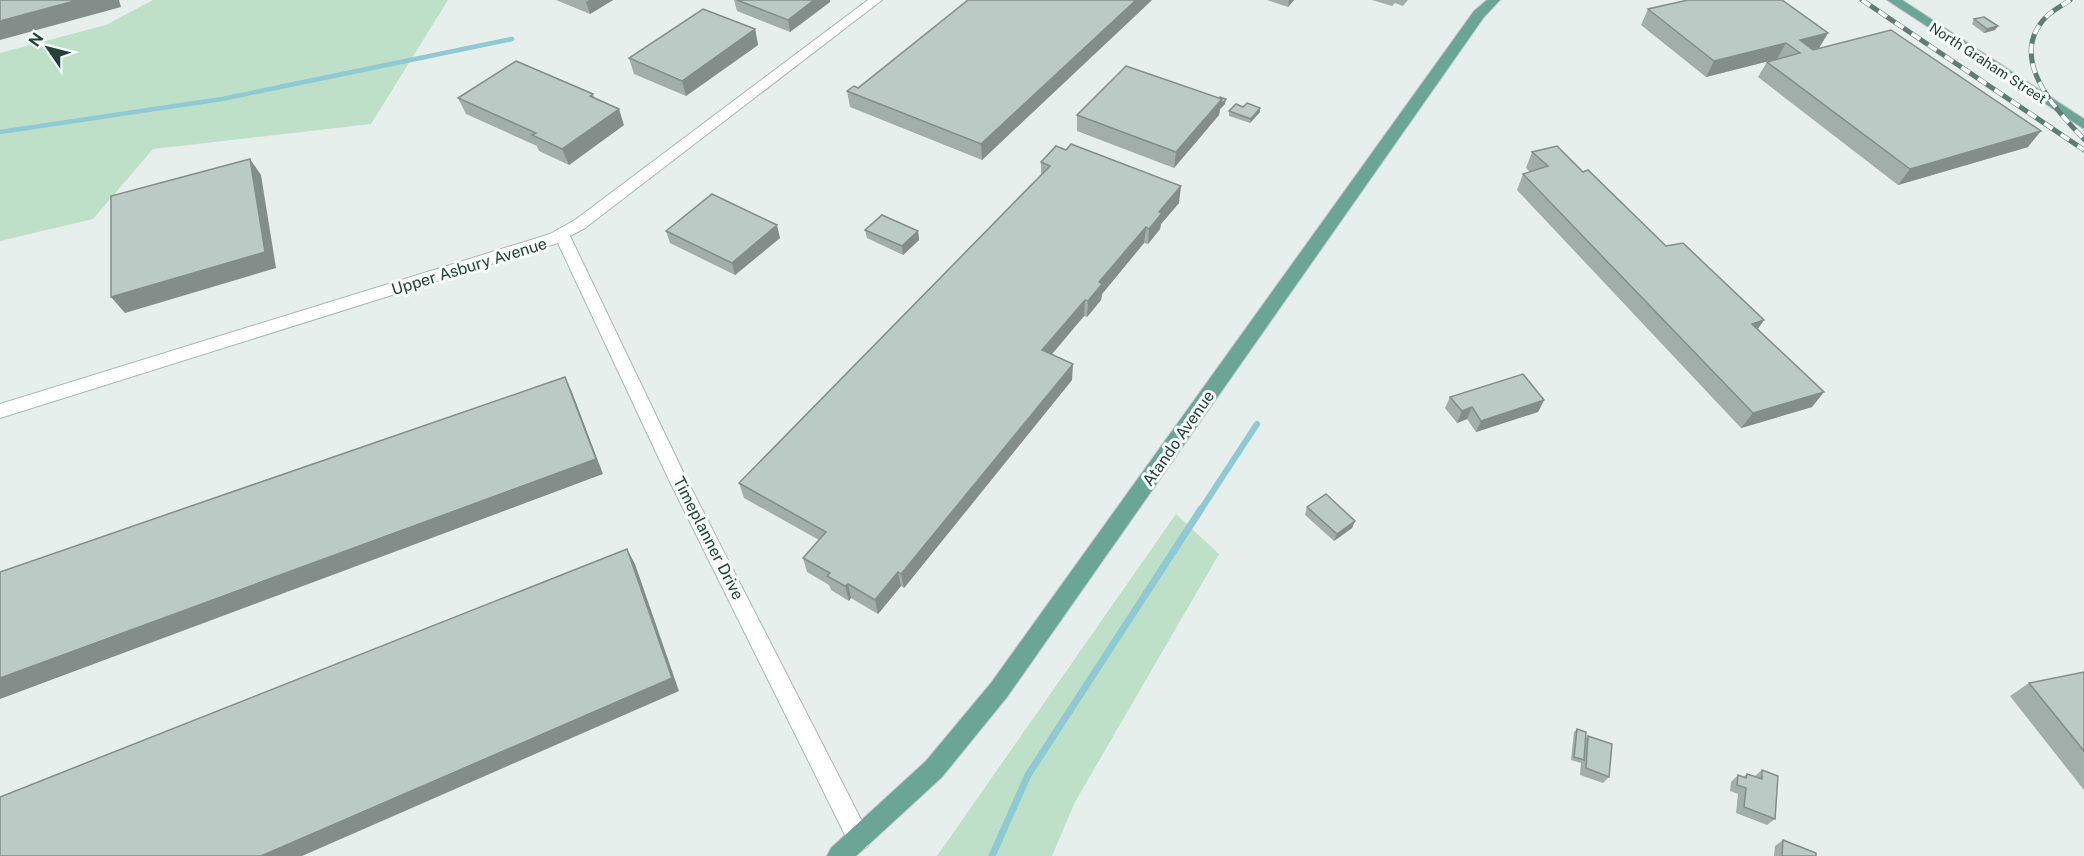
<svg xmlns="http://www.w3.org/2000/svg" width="2084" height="856" font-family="'Public Sans',sans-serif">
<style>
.green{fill:#bfe0c8}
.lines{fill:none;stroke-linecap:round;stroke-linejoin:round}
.stream-far2{stroke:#8ec9d4;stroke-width:4.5}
.stream-far1{stroke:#8ec9d4;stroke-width:6}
.stream{stroke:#8ec9d4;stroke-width:7}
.minor-casing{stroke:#a8b8b2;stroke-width:2}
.major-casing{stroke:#c2cac8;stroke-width:2}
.minor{fill:#fff;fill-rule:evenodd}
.major{fill:#6aa596;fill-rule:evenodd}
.rail-casing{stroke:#5f7d75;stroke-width:5}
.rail{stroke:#f7fbf9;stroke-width:4;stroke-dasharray:10;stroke-linecap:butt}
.wall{fill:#a1aea9}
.shaded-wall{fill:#838d89}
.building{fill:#bbcac4;stroke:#838d89;stroke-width:1.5}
.labels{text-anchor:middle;stroke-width:6;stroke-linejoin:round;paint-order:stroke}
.far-street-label{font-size:14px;fill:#24423a;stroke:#f7fbf9}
.street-label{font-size:16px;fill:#24423a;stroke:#f7fbf9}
</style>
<rect width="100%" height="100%" fill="#e6efeb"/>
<g class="green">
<path d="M153 0H448L371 124 153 149 93 219 0 241V53L106 25Z"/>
<path d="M1176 514 1219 554 1075 802 1052 856H937Z"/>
</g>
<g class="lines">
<path class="stream-far2" d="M0 132 222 99 512 39"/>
<path class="stream-far1" d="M1200 511 1257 424"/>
<path class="stream" d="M992 856 1028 775 1201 509"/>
<g class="minor-casing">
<path id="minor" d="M868 0H882L585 228 570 236 687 480 867 831 871 839 867 847 859 851 851 847 669 480 558 243 0 418V404L550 234 575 220Z"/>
</g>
<g class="major-casing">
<g id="major">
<path d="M1487 0H1500L1484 17 1007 697 942 777 856 856H827L831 848 926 761 991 683 1474 11Z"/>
<path d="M1887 0H1902L2084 119V129Z"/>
</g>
</g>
<use href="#minor" class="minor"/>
<use href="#major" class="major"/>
<g class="rail-casing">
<g id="rail">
<path d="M1862 0 2084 150"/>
<path d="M2070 0C2063 5 2053 10 2047 16 2006 57 2054 108 2084 139"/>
</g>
</g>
<use href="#rail" class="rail"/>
</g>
<g class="wall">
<path d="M556 0H613L590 14Z"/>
<path d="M734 0H830V2L790 32 737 11Z"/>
<path d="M1152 0 982 160 850 107 847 91Z"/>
<path d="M1267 0H1294L1288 7Z"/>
<path d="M1372 0H1408L1403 6 1395 3 1392 6Z"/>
<path d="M1648 9 1828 33 1819 48 2028 147 1898 185 1758 77 1767 62 1777 59 1706 77 1641 25Z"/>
<path d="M1974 19 1998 26 1995 30 1984 33 1972 24Z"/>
<path d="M755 29 758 45 686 96 634 74 629 58Z"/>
<path d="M593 94 595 99 624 125 569 165 539 151 537 146 466 114 458 98Z"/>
<path d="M1225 104 1220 109 1219 115 1174 168 1077 131V115Z"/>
<path d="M1229 111 1260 112 1250 123 1229 116Z"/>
<path d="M1532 152 1583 172 1666 246 1764 320 1758 329 1812 407 1741 428 1517 190 1523 174 1530 172 1526 168Z"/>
<path d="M1041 162 1179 203 1161 224 1160 229 1148 244 1144 243 1102 294 1101 300 1087 317 1084 316 1051 355 1072 380 904 588 901 586 878 614 851 598 849 601 831 590 829 585 807 572 803 558 819 540 744 498 739 483 1041 176Z"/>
<path d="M865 230 918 231 919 240 903 255 867 238Z"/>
<path d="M666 231 780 238 735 275 670 243Z"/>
<path d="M1450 397 1544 400 1538 412 1476 432 1467 419 1457 423 1445 408Z"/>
<path d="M1307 507 1355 521 1352 528 1334 541 1305 515Z"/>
<path d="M2084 672V790L2010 696 2029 683Z"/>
<path d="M1577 729 1586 738 1588 736 1609 777 1603 783 1580 775 1581 763 1571 760 1574 732Z"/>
<path d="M1762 770 1775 819 1767 825 1736 813 1738 794 1730 791 1731 782 1738 775 1743 777 1747 774 1755 776Z"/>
<path d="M1783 840 1816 856H1774L1775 846Z"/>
</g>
<g class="shaded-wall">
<path d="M78 0H119L121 7 0 40V21Z"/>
<path d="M589 0H613L590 14 586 2Z"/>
<path d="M814 0H830V2L790 32 788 20Z"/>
<path d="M1136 0H1152L982 160 981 144Z"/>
<path d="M1289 0H1294L1288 7Z"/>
<path d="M1998 26 1995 30 1984 33 1987 29Z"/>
<path d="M755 29 758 45 686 96 682 81Z"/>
<path d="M1828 33 1819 48 1799 53 1800 40Z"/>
<path d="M1786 43 1777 59 1706 77 1714 61Z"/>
<path d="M1222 99H1226L1225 104 1220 109 1219 115 1174 168 1176 152Z"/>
<path d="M1260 108V112L1250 123 1251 119Z"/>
<path d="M619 109 624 125 569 165 562 149Z"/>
<path d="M2041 131 2028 147 1898 185 1910 169Z"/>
<path d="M250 159 261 175 276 268 125 313 111 297Z"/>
<path d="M1181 186 1179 203 1161 224 1160 229 1148 244 1149 229 1159 212Z"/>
<path d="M777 225 780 238 735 275 732 263Z"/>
<path d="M1146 227 1144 243 1102 294 1101 300 1087 317 1088 301 1099 282Z"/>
<path d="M918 231 919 240 903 255 902 246Z"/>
<path d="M1085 300 1084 316 1042 366V350Z"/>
<path d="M1764 320 1753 335 1752 324Z"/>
<path d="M1073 364 1072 380 904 588 901 574Z"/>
<path d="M565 377 572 392 603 474 0 699V678Z"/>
<path d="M1824 392 1812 407 1741 428 1753 413Z"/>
<path d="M1544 400 1538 412 1476 432 1481 421Z"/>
<path d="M1472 407 1467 419 1457 423 1462 411Z"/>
<path d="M1355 521 1352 528 1334 541 1337 534Z"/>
<path d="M627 549 635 564 679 691 302 856H261Z"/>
<path d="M898 572 901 586 878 614 875 600Z"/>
<path d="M848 584 851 598 849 601 845 586Z"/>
</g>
<g class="building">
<path d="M0 0H78L0 21Z"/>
<path d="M737 0H814L788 20Z"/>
<path d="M968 0H1136L981 144 847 91 854 86 858 88Z"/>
<path d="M1688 0H1782L1828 33 1800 40 1813 50 1891 30 2041 131 1910 169 1767 62 1800 53 1786 43 1714 61 1648 9Z"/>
<path d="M703 9 755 29 682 81 629 58Z"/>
<path d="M1984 17 1998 26 1987 29 1974 19Z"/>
<path d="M516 61 593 94 590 96 619 109 562 149 532 135 536 133 458 98Z"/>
<path d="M1126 66 1222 99 1176 152 1077 115Z"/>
<path d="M1220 97 1226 99 1221 105 1222 99 1219 98Z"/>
<path d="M1247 103 1260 108 1251 119 1229 111 1236 104 1243 107Z"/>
<path d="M1071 144 1181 186 1159 212 1162 213 1149 229 1146 227 1099 282 1102 284 1088 301 1085 300 1042 350 1073 364 901 574 898 572 875 600 848 584 845 586 827 576 830 573 803 558 826 532 739 483 1050 166 1041 162 1056 146 1066 150Z"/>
<path d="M1557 146 1583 172 1588 170 1666 246 1683 243 1764 320 1752 324 1824 392 1753 413 1523 174 1548 166 1532 152Z"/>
<path d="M250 159 265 252 111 297V196Z"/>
<path d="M712 194 777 225 732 263 666 231Z"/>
<path d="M882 215 918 231 902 246 865 230Z"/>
<path d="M1523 374 1544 400 1481 421 1472 407 1462 411 1450 397Z"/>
<path d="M565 377 596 459 0 678V572Z"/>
<path d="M1326 494 1355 521 1337 534 1307 507Z"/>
<path d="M627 549 672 678 261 856H0V797Z"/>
<path d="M2084 672V751L2029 683Z"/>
<path d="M1577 729 1586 732 1584 760 1574 757Z"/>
<path d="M1588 736 1612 744 1609 777 1586 768Z"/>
<path d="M1762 770 1778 776 1775 819 1744 807 1746 788 1737 785 1738 775 1746 778 1747 774 1762 779Z"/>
<path d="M1783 840 1816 853V856H1782Z"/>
</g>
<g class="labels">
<g class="far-street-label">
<text transform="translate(1988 63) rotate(33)" y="5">North Graham Street</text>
</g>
<g class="street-label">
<text transform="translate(469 266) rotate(-17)" y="6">Upper Asbury Avenue</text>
<text transform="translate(1178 438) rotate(-55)" y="6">Atando Avenue</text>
<text transform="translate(709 538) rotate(63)" y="6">Timeplanner Drive</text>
</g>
</g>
<g transform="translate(48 48) rotate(305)" stroke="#f7fbf9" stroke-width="4.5" paint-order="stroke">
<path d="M0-4.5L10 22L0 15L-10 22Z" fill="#24423a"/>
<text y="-9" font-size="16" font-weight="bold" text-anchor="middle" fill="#24423a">N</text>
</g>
</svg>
